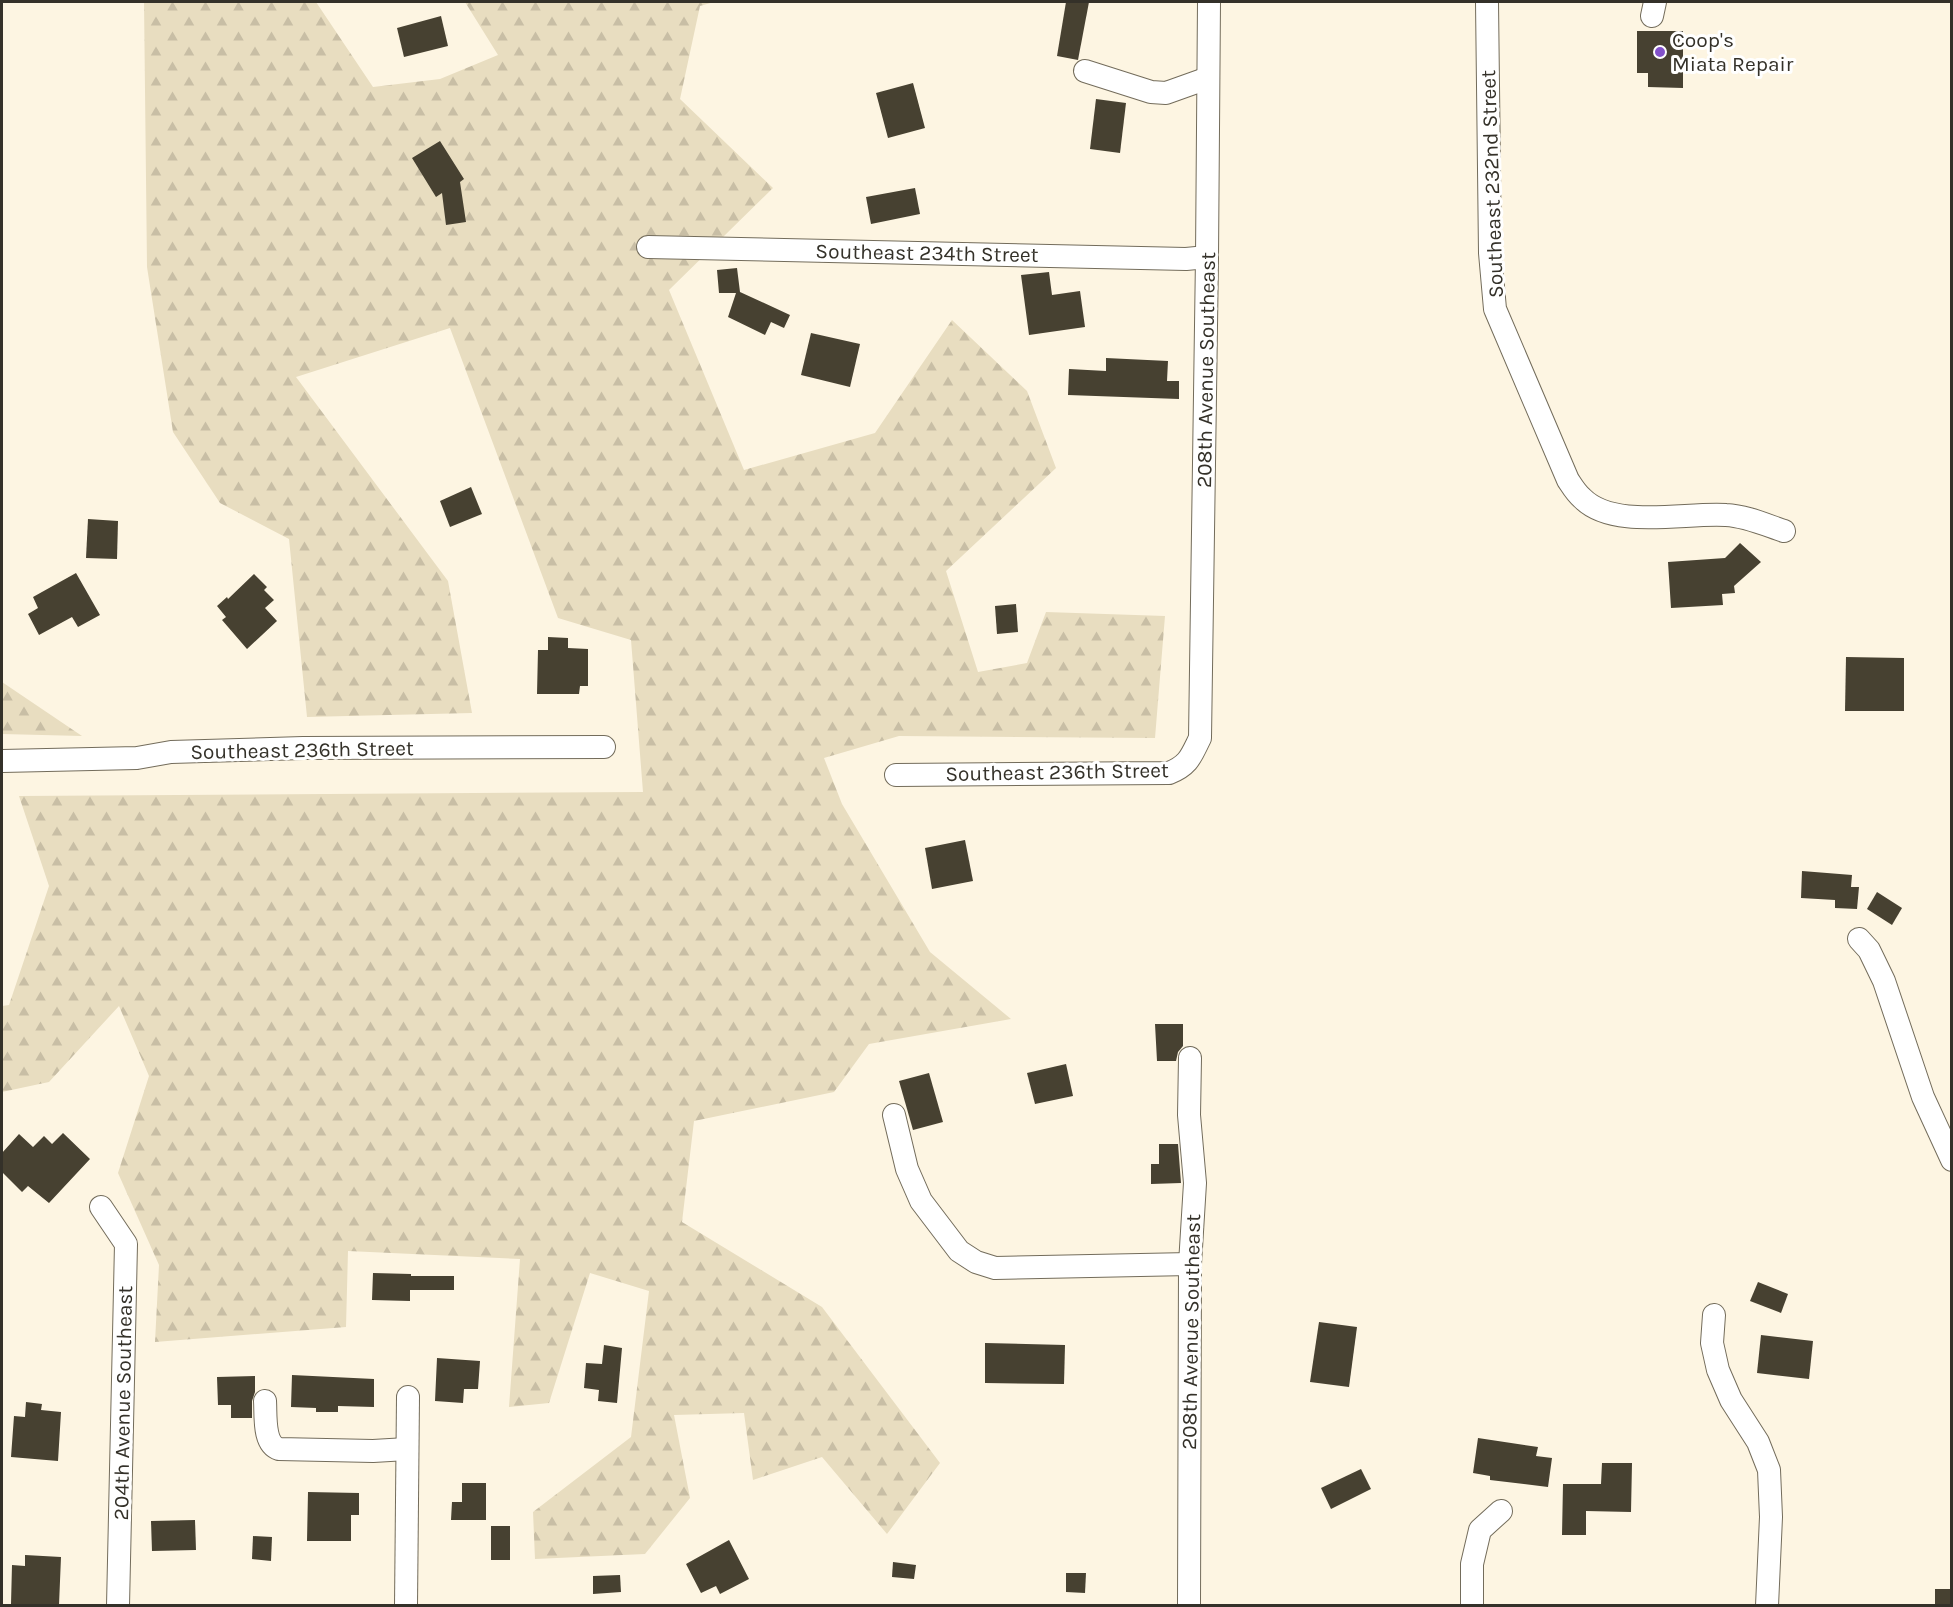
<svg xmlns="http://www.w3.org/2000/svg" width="1953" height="1607" font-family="Karla,sans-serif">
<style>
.forest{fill:url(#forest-firs)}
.building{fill:#474131}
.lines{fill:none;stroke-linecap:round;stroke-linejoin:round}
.minor-casing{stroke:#736c5b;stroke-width:24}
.minor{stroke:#fff;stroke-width:22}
.poi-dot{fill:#8352cb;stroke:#fff;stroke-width:2}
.labels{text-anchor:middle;stroke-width:6;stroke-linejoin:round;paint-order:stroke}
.poi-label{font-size:21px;fill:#343129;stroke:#fff;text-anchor:start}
.street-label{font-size:21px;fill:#343129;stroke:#fff}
</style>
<defs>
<pattern id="forest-firs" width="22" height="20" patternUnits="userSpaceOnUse" patternTransform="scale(1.5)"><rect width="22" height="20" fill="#e8ddc0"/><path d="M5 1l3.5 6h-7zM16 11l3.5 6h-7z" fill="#c8bea5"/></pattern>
</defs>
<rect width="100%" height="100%" fill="#fdf5e2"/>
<g class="forest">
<path d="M144 2H316L373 87 440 79 498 55 465 2H714L700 6 680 99 773 188 669 290 744 470 875 433 952 320 1027 391 1056 468 946 571 978 672 1027 663 1046 612 1165 616 1155 738 899 736 824 758 842 804 930 952 1011 1019 869 1044 834 1092 694 1121 682 1222 822 1307 940 1463 887 1534 822 1457 753 1480 744 1413 674 1415 690 1498 645 1554 535 1559 533 1512 631 1437 649 1291 590 1273 549 1403 509 1407 520 1259 348 1251 346 1327 155 1342 159 1265 118 1173 149 1076 119 1006 49 1082 2 1092V1006L9 1005 49 886 19 796 643 792 631 640 558 618 450 328 296 377 448 581 472 713 307 717 289 539 220 503 173 432 147 267Z"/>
<path d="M2 682 82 736 2 734Z"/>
</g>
<g class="building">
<path d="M1066 2H1089L1078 60 1057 56Z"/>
<path d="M441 16 448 46 404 57 397 28Z"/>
<path d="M1637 31H1683V88L1648 87V73H1637Z"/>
<path d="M913 83 925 128 888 138 876 93Z"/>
<path d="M1096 99 1126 103 1120 153 1090 149Z"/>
<path d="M440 141 464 179 460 182 466 222 446 225 442 193 436 197 412 158Z"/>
<path d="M915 188 920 214 871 224 866 197Z"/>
<path d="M737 268 740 292 790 315 784 328 771 322 765 335 728 317 736 293H719L717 270Z"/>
<path d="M1049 272 1052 295 1080 291 1085 327 1029 335 1021 275Z"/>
<path d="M811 333 860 344 850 387 801 375Z"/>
<path d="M1106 358 1168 361 1167 381H1179V399L1068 395 1069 369 1106 371Z"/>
<path d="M471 487 482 514 450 527 440 501Z"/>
<path d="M88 519 118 521 117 559 86 558Z"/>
<path d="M1740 543 1761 562 1734 586 1735 593 1722 594 1723 605 1671 608 1668 562 1725 558Z"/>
<path d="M76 573 100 615 78 627 72 617 39 635 28 614 38 608 33 597Z"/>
<path d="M254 574 267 587 264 590 274 600 265 608 277 621 247 649 222 620 226 617 217 606 227 597 228 599Z"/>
<path d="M1016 604 1018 632 997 634 995 606Z"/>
<path d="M548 637 568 638V648L588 649V686H580L579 694H537L538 650H548Z"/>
<path d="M1846 657 1904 658V711H1845Z"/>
<path d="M965 840 973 881 932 889 925 848Z"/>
<path d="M1802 871 1852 875 1851 887H1859L1857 909 1835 908V900L1801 898Z"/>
<path d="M1877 892 1902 908 1892 925 1867 909Z"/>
<path d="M1155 1024H1183V1046L1178 1052 1176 1061H1157Z"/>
<path d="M1066 1064 1073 1096 1035 1104 1027 1073Z"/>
<path d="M929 1073 943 1122 913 1130 899 1081Z"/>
<path d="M63 1133 90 1159 49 1203 28 1186 22 1192 2 1172V1153L19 1134 33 1147 44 1136 52 1144Z"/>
<path d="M1159 1144H1178L1181 1183 1151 1184V1164H1159Z"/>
<path d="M373 1273 411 1274V1276H454V1290H410V1301L372 1300Z"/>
<path d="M1758 1282 1788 1294 1781 1313 1750 1301Z"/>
<path d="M1319 1322 1357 1327 1349 1387 1310 1382Z"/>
<path d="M1761 1335 1813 1341 1809 1379 1757 1373Z"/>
<path d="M985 1343 1065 1345 1064 1384 985 1383Z"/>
<path d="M604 1345 622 1348 617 1403 598 1401 599 1390 584 1388 586 1363 602 1364Z"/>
<path d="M437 1358 480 1361 478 1389H464L463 1403 435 1401Z"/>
<path d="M292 1375 374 1379V1407L338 1406V1412H316V1408L291 1407Z"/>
<path d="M255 1376V1392L252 1401V1418H231V1405H218L217 1377Z"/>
<path d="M26 1402 42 1404 41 1410 61 1412 58 1461 11 1457 14 1416 25 1417Z"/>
<path d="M1478 1438 1538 1447 1536 1456 1552 1458 1548 1487 1490 1480V1476L1473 1473Z"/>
<path d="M1602 1463H1632L1631 1512 1586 1511V1535H1562L1563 1484H1601Z"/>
<path d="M1361 1469 1371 1489 1331 1509 1321 1488Z"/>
<path d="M462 1483H486V1520H451L452 1502H462Z"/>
<path d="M308 1492 359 1493V1515H351V1541H307Z"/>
<path d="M195 1520 196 1550 152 1551 151 1521Z"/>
<rect x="491" y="1526" width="19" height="34"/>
<path d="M253 1536 272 1537 271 1561 252 1559Z"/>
<path d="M729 1540 749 1579 720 1594 716 1586 701 1593 686 1564Z"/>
<path d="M25 1555 61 1557 59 1605 11 1604 12 1565 25 1566Z"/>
<path d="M893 1562 916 1565 914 1579 892 1577Z"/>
<path d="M1066 1573H1086L1085 1593 1066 1592Z"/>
<path d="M620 1575 621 1592 593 1594V1576Z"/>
<rect x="1935" y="1589" width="17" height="16"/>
</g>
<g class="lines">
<g class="minor-casing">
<g id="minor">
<path d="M1487 2 1490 253 1495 309 1568 480C1572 486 1576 493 1582 498 1613 530 1686 512 1726 515 1746 516 1766 525 1784 531"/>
<path d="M1652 16 1655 2"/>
<path d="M1085 71 1151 92 1166 93 1208 78"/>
<path d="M648 247 1186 259 1207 257"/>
<path d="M2 761 137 758 171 752 303 748 604 747"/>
<path d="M896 775 1169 773C1189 765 1191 756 1200 738L1207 257 1209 2"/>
<path d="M1859 939 1869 950 1884 981 1923 1097 1952 1160"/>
<path d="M894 1115 907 1169 921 1201 959 1251 976 1262 995 1268 1190 1264"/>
<path d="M101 1207 126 1244 118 1606"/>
<path d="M1714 1315 1712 1343 1718 1370 1731 1400 1758 1442 1769 1470 1771 1517 1767 1606"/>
<path d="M265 1401C266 1416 263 1444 279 1449L373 1451 407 1449"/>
<path d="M406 1606 408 1397"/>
<path d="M1189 1606 1190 1264 1195 1183 1189 1115 1190 1058"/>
<path d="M1472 1606V1564L1480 1530 1501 1511"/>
</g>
</g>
<use href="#minor" class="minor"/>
</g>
<circle class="poi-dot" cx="1660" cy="52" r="6"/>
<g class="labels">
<g class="poi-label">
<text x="1672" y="47">Coop's<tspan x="1672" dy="24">Miata Repair</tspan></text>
</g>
<g class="street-label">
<text transform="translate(1492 184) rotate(-92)" y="7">Southeast 232nd Street</text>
<text transform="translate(927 253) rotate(1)" y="7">Southeast 234th Street</text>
<text transform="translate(1206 370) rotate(-89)" y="7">208th Avenue Southeast</text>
<text transform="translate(302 750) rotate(-1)" y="7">Southeast 236th Street</text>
<text transform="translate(1057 772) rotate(-1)" y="7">Southeast 236th Street</text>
<text transform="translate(1191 1332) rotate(-89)" y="7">208th Avenue Southeast</text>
<text transform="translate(123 1403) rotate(-89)" y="7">204th Avenue Southeast</text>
</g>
</g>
<rect width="1953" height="1607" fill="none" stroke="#343129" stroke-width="6"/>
</svg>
